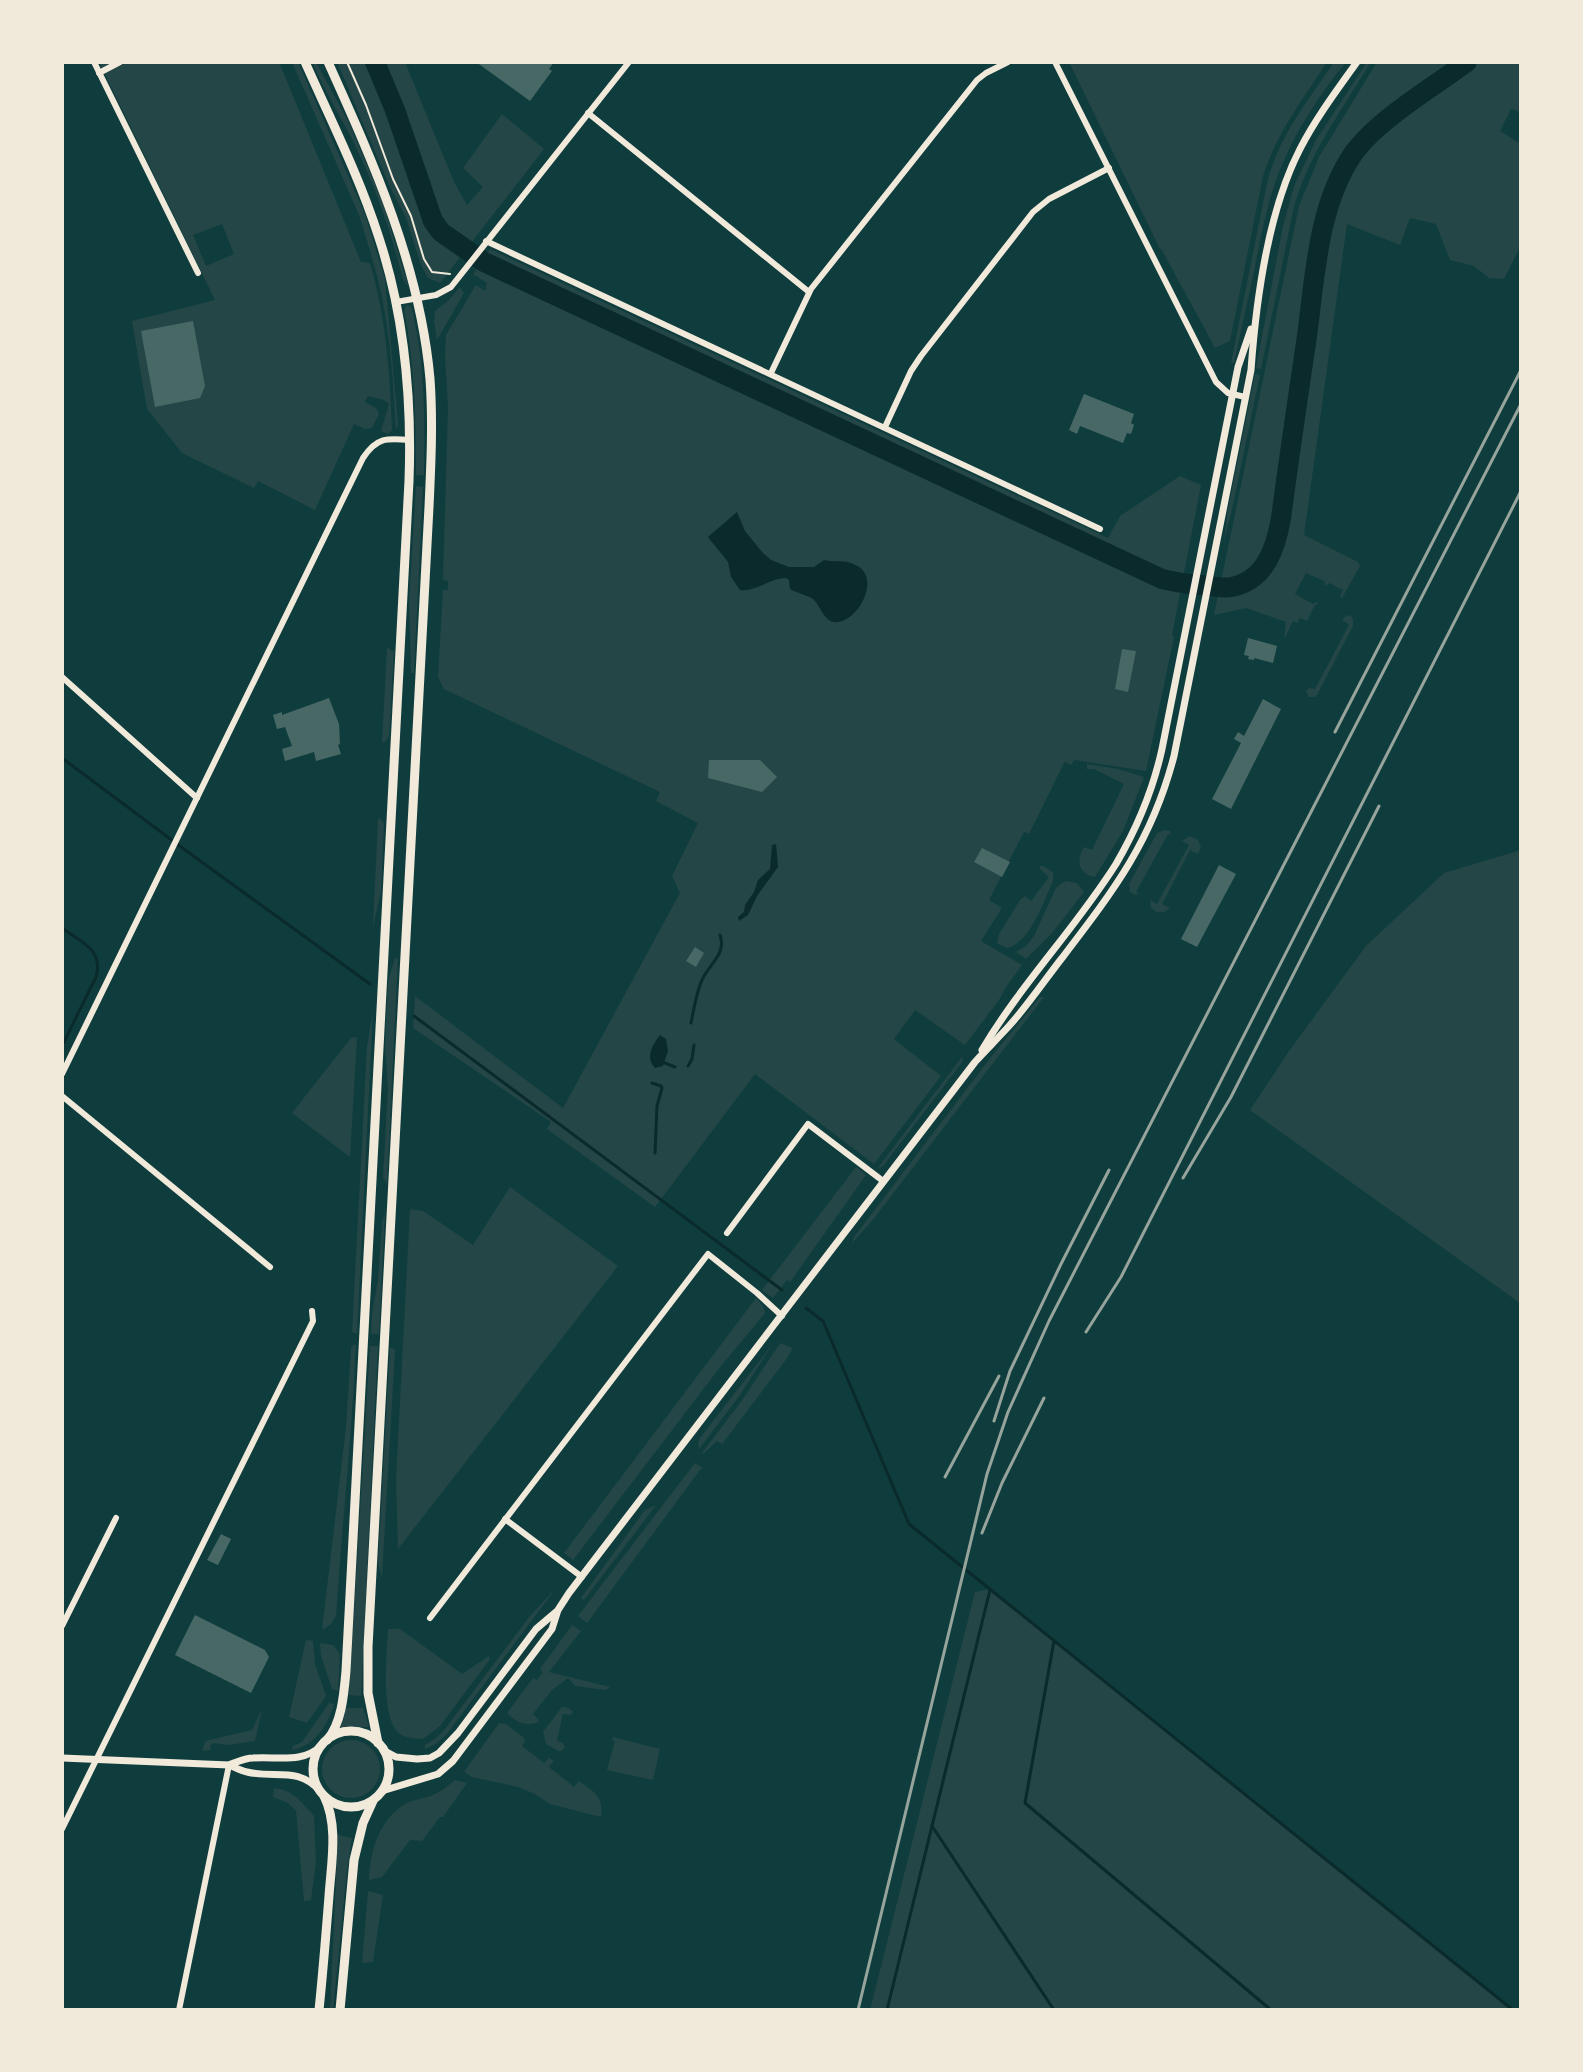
<svg xmlns="http://www.w3.org/2000/svg" width="1583" height="2072" font-family="Rubik,sans-serif">
<style>
.green{fill:#244646;fill-rule:evenodd}
.water{fill:#0a2a2b}
.lines{fill:none;stroke-linecap:round;stroke-linejoin:round}
.stream{stroke:#0a2a2b;stroke-width:3}
.river{stroke:#0a2a2b;stroke-width:20}
.building{fill:#486865}
.path{stroke:#f1e9da;stroke-width:2}
.minor{stroke:#f1e9da;stroke-width:6}
.tertiary{stroke:#f1e9da;stroke-width:7}
.primary{stroke:#f1e9da;stroke-width:9}
.rail{stroke:#97a49c;stroke-width:3}
</style>
<rect width="100%" height="100%" fill="#0f3d3e"/>
<g class="green">
<path d="M99 62H279L361 262 370 263C386 317 390 374 392 430L388 434 381 431 389 404 384 400 368 396 365 402 376 408 379 414 372 428 365 429 354 424 315 510 258 481 254 488 182 453 147 409 132 321 215 300ZM222 224 234 254 206 266 193 235Z"/>
<path d="M292 62H298L365 214 385 279 398 424 396 430C393 385 391 337 381 293 375 267 367 240 359 215Z"/>
<path d="M312 62H316L349 123 383 203 408 286 403 279C391 231 374 183 352 139 338 113 324 89 312 62Z"/>
<path d="M337 62H405L454 182 467 205 483 187 463 168 502 114 544 149 440 283 428 278 421 265 406 218 389 185Z"/>
<path d="M1069 62H1327C1303 99 1276 134 1263 176L1230 341 1215 348C1198 315 1179 283 1162 250L1160 249Z"/>
<path d="M1334 62H1346C1319 95 1295 132 1279 172 1267 203 1261 235 1255 267 1248 299 1241 331 1234 363H1231L1266 188C1276 140 1307 102 1334 62Z"/>
<path d="M1367 62H1371C1342 110 1307 156 1293 211L1261 369 1256 368 1283 226 1294 186 1316 140Z"/>
<path d="M1377 62H1521V112L1511 109 1500 131 1521 144V245L1504 279 1489 278 1474 266 1450 260 1436 224 1410 218 1400 245 1347 224 1304 535 1358 562 1360 566 1342 598 1340 597 1343 590 1329 583 1326 586 1324 581 1306 573 1295 594 1313 604 1316 602 1318 604 1315 605 1307 621 1300 618 1297 623 1293 621 1284 640 1286 622 1246 608 1214 615 1299 206 1319 157Z"/>
<path d="M490 249 1108 538 1120 516 1180 476 1201 485 1172 635 1174 637 1146 771 1074 760 1071 765 1066 762 1064 763 1029 834 1024 832 989 900 1002 908 981 941 1022 965 1008 984 999 1000 965 1045 915 1010 894 1039 941 1076 874 1164 755 1074 655 1207 547 1129 551 1122 413 1028 415 996 563 1108 680 893 672 876 698 823 656 801 660 792 444 689 438 677 443 590H448V581L443 580 448 407 445 356 446 335 476 285 485 291 487 283 473 274Z"/>
<path d="M460 287 464 293 437 340 434 321 435 311 449 300Z"/>
<path d="M407 305 411 307 413 313C425 367 425 420 424 475H416C416 420 415 365 404 310Z"/>
<path d="M1255 374 1260 375 1233 505 1224 542 1228 509Z"/>
<path d="M416 486 423 487 414 673H411L409 602Z"/>
<path d="M1350 615 1353 619V626L1317 695 1314 697H1309L1306 691 1309 688 1315 689 1349 625 1342 620 1346 616Z"/>
<path d="M387 647 394 652 389 736 386 741 382 743Z"/>
<path d="M1087 764 1118 769 1144 777 1123 831 1095 877C1078 874 1076 860 1084 847L1092 850 1124 784 1094 769H1087Z"/>
<path d="M378 818 382 820 384 824 381 891 373 927Z"/>
<path d="M1165 830 1170 831 1171 835 1168 834 1136 892 1139 894 1135 895 1130 892 1129 884 1157 833Z"/>
<path d="M1189 836 1198 840 1201 847 1198 854 1190 850 1162 904 1170 908C1163 914 1158 914 1151 908L1150 900 1157 904 1189 845 1182 841Z"/>
<path d="M1521 850V1301L1520 1303 1250 1110 1289 1051 1366 946 1444 873Z"/>
<path d="M1040 866H1043L1053 872V881C1043 902 1031 942 1007 948L997 943 999 934 1020 900 1025 896 1031 901 1049 877 1040 869Z"/>
<path d="M1066 881 1077 883 1084 892 1053 932 1026 959 1016 952 1026 946 1034 936 1056 888 1062 883Z"/>
<path d="M395 958H398L387 1184 383 1177 388 1089 385 1045 388 981Z"/>
<path d="M1040 997H1044L872 1221 852 1243 854 1237 991 1057Z"/>
<path d="M373 1010 357 1334 352 1332 367 1047Z"/>
<path d="M357 1037 350 1157 292 1113 351 1038Z"/>
<path d="M962 1057 963 1061 883 1166 877 1169Z"/>
<path d="M856 1167 866 1175 790 1282 787 1280 773 1298 762 1290Z"/>
<path d="M510 1187 618 1266 398 1549 396 1479 410 1209 423 1211 473 1245Z"/>
<path d="M385 1214 379 1334H371L372 1313 378 1280 382 1221Z"/>
<path d="M756 1298 763 1306 765 1313 721 1366 573 1560 564 1553Z"/>
<path d="M780 1343 793 1348 785 1361 722 1444 717 1441 703 1454 702 1453 743 1399Z"/>
<path d="M353 1345H356C352 1436 342 1525 336 1616L331 1624 322 1630 346 1427 351 1348Z"/>
<path d="M772 1345 740 1395 699 1449 698 1443 700 1438Z"/>
<path d="M370 1346H378L361 1696 349 1695Z"/>
<path d="M390 1347 395 1350 382 1577 378 1564Z"/>
<path d="M695 1463 703 1468 700 1470 587 1623 578 1616Z"/>
<path d="M656 1505 584 1600 581 1598 645 1510Z"/>
<path d="M556 1588 447 1734 436 1744 425 1749V1745L436 1738 445 1729 530 1616Z"/>
<path d="M990 1589 1054 1641 1513 2010H870L975 1592Z"/>
<path d="M572 1625 581 1631 549 1672 610 1687 606 1690 575 1686 568 1678 552 1690 533 1714 539 1720 538 1722C525 1727 516 1722 507 1713L533 1678 537 1680 543 1672 540 1669Z"/>
<path d="M388 1629H400L462 1674 489 1656 490 1659 440 1726 423 1739C415 1738 406 1739 399 1733 380 1717 387 1652 388 1629Z"/>
<path d="M306 1640 313 1641 315 1664 326 1696 307 1723 289 1717Z"/>
<path d="M320 1643 333 1645 340 1654 338 1691 332 1689 321 1656Z"/>
<path d="M329 1703 334 1704C328 1725 315 1746 292 1750L293 1746 302 1742Z"/>
<path d="M562 1707 569 1708 573 1712 570 1715 563 1714 557 1741 563 1743 565 1747 562 1751H558L546 1744 543 1732Z"/>
<path d="M346 1708H363L369 1727H341Z"/>
<path d="M262 1709 255 1741 228 1745 213 1743 210 1746 211 1750 202 1751 205 1741 252 1730Z"/>
<path d="M499 1723 506 1724 524 1738 525 1741 522 1746 544 1763 549 1758 554 1761 549 1767 574 1787 579 1781C595 1793 604 1796 601 1817L550 1804 535 1794 518 1787 472 1777 464 1772Z"/>
<path d="M613 1737 660 1749 653 1780 607 1770 615 1741 612 1740Z"/>
<circle cx="351" cy="1769" r="29"/>
<path d="M455 1780 467 1783 443 1817H440L422 1841 410 1840 382 1877 369 1880C370 1851 379 1820 405 1804 414 1799 426 1799 435 1794 442 1791 449 1785 455 1780Z"/>
<path d="M274 1788C294 1790 301 1802 314 1816L316 1861 311 1900 304 1901 296 1811 288 1803 273 1797Z"/>
<path d="M338 1835 352 1838 347 1870 333 2010H330Z"/>
<path d="M368 1891 383 1895 373 1962 362 1963Z"/>
</g>
<g class="water">
<path d="M737 512 745 531 762 552 771 560 789 567H814L824 560C837 563 845 558 859 567 881 582 855 625 834 622 824 621 820 605 813 599 807 595 797 593 790 589L789 580 786 578C769 578 757 592 740 590L731 577 728 562 708 537Z"/>
<path d="M776 844 778 867 757 896 748 915 739 921 738 917 744 912 745 905 754 892 758 880 770 869 772 845Z"/>
<path d="M660 1035 666 1039 668 1051 663 1066 655 1068C645 1058 652 1045 660 1035Z"/>
</g>
<g class="lines">
<g class="stream">
<path d="M62 758 181 847 370 984"/>
<path d="M62 928C81 942 104 950 96 977L62 1046"/>
<path d="M414 1016 782 1290"/>
<path d="M691 1023C694 1009 696 993 702 980 709 964 727 954 720 935"/>
<path d="M665 1063 675 1067"/>
<path d="M688 1066 692 1059 694 1045"/>
<path d="M652 1083 661 1086 662 1088 657 1106 655 1153"/>
<path d="M806 1308 823 1321 909 1524 1513 2010"/>
<path d="M990 1590 932 1826 1054 2010"/>
<path d="M1054 1641 1025 1803 1271 2010"/>
<path d="M887 2010 932 1826"/>
</g>
<path class="river" d="M375 62 395 110 433 221 441 232 484 262 1162 579C1175 582 1187 584 1200 585 1211 586 1222 589 1232 587 1266 580 1276 547 1281 518 1289 457 1298 397 1307 336 1315 276 1318 205 1353 154 1377 120 1433 87 1467 62"/>
</g>
<g class="building">
<path d="M476 62H554L549 69 552 71 530 101Z"/>
<path d="M193 321 205 386 200 398 155 407 141 331Z"/>
<path d="M1084 394 1134 414 1131 423 1134 425 1131 434 1127 433 1123 443 1080 426 1077 434 1069 430Z"/>
<path d="M1248 638 1277 646 1273 663 1254 658V660L1248 659 1249 656 1244 655Z"/>
<path d="M1122 649 1136 651 1128 692 1115 689Z"/>
<path d="M329 698 339 724 340 744 338 745 341 754 316 761 314 752 285 761 282 749 292 746 285 727 277 729 273 715 282 712V715Z"/>
<path d="M1263 699 1281 709 1231 809 1212 799 1241 743 1234 739 1238 732 1244 736Z"/>
<path d="M709 760H760L777 777 762 792 708 778Z"/>
<path d="M982 848 1010 862 1002 877 974 862Z"/>
<path d="M1219 865 1236 874 1197 947 1181 939Z"/>
<path d="M695 947 704 953 696 967 686 961Z"/>
<path d="M221 1534 231 1539 218 1565 207 1560Z"/>
<path d="M195 1615 265 1650 269 1657 251 1693 175 1655Z"/>
</g>
<g class="lines">
<path class="path" d="M347 62 366 105 393 179 411 216 424 259 432 272 450 274"/>
<g class="minor">
<path d="M94 62 198 273"/>
<path d="M1055 62 1216 382 1228 393 1245 397"/>
<path d="M99 73 120 62"/>
<path d="M588 113 809 292"/>
<path d="M486 241 1100 529"/>
<path d="M396 302 436 295 451 287 629 62"/>
<path d="M771 373 811 289 977 80 986 73 1008 62"/>
<path d="M885 427 911 371 921 356 1033 212 1049 199 1109 168"/>
<path d="M62 677 197 798"/>
<path d="M62 1074 363 458C377 437 387 438 410 440"/>
<path d="M62 1096 270 1267"/>
<path d="M727 1233 808 1124 883 1181"/>
<path d="M505 1519 582 1577"/>
<path d="M430 1618 708 1254 757 1293 782 1316"/>
<path d="M62 1626 116 1518"/>
<path d="M62 1829 313 1321 312 1311"/>
<path d="M179 2010 229 1765"/>
</g>
<g class="tertiary">
<path d="M982 1050C1021 984 1075 929 1116 864 1137 828 1153 790 1162 749L1238 367 1251 329"/>
<path d="M383 1750 396 1757 417 1759 430 1758 439 1753 458 1733 536 1629 556 1612"/>
<path d="M62 1758 229 1765C237 1762 245 1758 253 1758 277 1756 302 1764 321 1746"/>
<path d="M229 1765C234 1767 241 1771 247 1772 275 1779 298 1766 320 1791"/>
<path d="M382 1791 438 1774 453 1761 552 1629 558 1610 569 1593 975 1062C986 1050 998 1038 1009 1026 1028 1005 1044 981 1062 958 1114 890 1152 841 1174 756L1251 370C1256 301 1268 211 1300 149 1316 118 1337 90 1357 62"/>
</g>
<g class="primary">
<path d="M305 62C331 120 360 178 379 238 405 317 412 398 409 481L346 1671C344 1693 342 1723 327 1740"/>
<path d="M328 62C374 164 420 266 430 379 433 421 431 464 429 507L368 1647V1693L378 1743"/>
<circle cx="351" cy="1769" r="38"/>
<path d="M319 2010C323 1972 326 1934 329 1896 331 1865 339 1826 324 1796"/>
<path d="M340 2010 354 1860 363 1823 373 1801"/>
</g>
<g class="rail">
<path d="M1335 732 1521 370"/>
<path d="M1183 1178 1231 1097 1379 806"/>
<path d="M1086 1332 1121 1277 1521 491"/>
<path d="M994 1421 1010 1371 1061 1264 1109 1170"/>
<path d="M945 1477 999 1376"/>
<path d="M982 1533 1002 1483 1044 1398"/>
<path d="M858 2010 987 1474 1008 1412 1049 1321 1521 404"/>
</g>
</g>
<rect width="1583" height="2072" fill="none" stroke="#f1e9da" stroke-width="128"/>
</svg>
